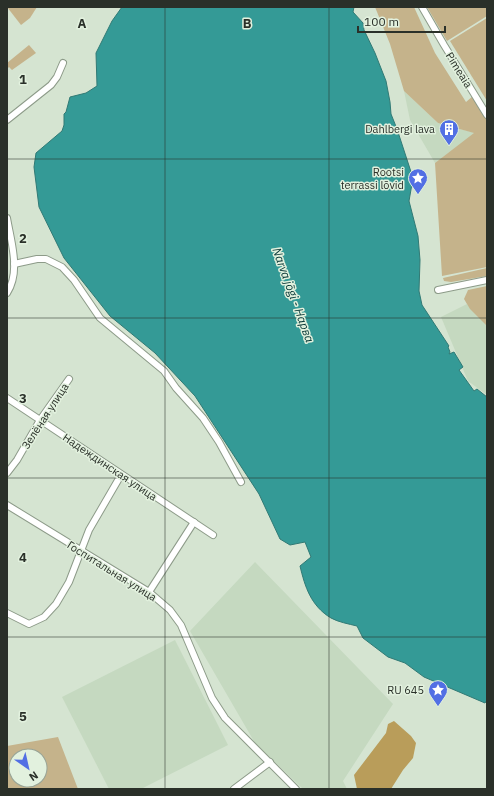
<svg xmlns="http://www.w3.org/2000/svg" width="494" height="796" font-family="'IBM Plex Sans',sans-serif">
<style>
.built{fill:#c5d9c0}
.green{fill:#c5b38b;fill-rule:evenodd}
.forest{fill:#b99d5a}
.water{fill:#349a96;stroke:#317a75}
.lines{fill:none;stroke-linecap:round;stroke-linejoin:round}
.minor-casing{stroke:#8d9b89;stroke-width:8}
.minor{stroke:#fff;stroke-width:6}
.grid{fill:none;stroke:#2a3029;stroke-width:1;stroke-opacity:0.55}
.labels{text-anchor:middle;stroke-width:3;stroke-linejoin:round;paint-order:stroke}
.street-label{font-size:11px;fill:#2a3029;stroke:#e2f1de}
.poi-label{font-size:11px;fill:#2a3029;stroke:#e2f1de;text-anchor:end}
.water-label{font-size:12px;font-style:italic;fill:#053534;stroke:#e2f1de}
.grid-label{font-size:13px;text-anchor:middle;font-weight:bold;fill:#2a3029;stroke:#e2f1de;stroke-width:3;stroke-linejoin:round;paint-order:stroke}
</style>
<rect width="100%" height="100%" fill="#d5e4d1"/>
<g class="built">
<path d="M404 91 438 123 475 133 435 163 410 120Z"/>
<path d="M467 304 487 324V395L468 381 441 317Z"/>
<path d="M255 562 393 704 343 781 347 789H303L255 743 190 631Z"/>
<path d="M175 640 228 745 141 789H109L62 697Z"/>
</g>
<g class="green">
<path d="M7 7H37L30 18 21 25Z"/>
<path d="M375 7H414L435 53 466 102 473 96 487 118V267L442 276 435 163 474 133 438 123 404 91 390 44Z"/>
<path d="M427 7H487V16L447 41Z"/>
<path d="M487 18V101L450 41Z"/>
<path d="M29 45 36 53 12 70 9 67 7 69V63Z"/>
<path d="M487 268V276L451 282 444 281 443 278Z"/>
<path d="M487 286V326L470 309 464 299 468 290Z"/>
<path d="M58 737 78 789H7V746ZM16 756H40V780H16Z"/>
</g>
<path class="forest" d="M394 721 411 736 416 743 413 758 403 770 391 789H357L354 775 386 733 388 724Z"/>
<path class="water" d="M122 7H354L353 12 363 23 364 30 375 53 386 81 390 102 391 114 397 129 413 178 409 201 418 236 420 260 419 291 422 305 449 346 448 347 450 352 449 354 454 352 463 367 459 370 474 391 477 389 487 397V700L485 703 424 677 405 663 388 657 363 638 357 626C349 624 338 622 331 618 311 606 305 587 300 566L311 557 305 542 290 545 280 539 259 494 195 396 155 353 110 316 64 258 39 207 34 167 36 153 62 131 64 125V114L66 112 70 97 86 93 97 86 96 53 112 21Z"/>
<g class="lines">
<g class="minor-casing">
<g id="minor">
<path d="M422 7 444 45 487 115"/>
<path d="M7 120 51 85 57 77 63 63"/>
<path d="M7 218C11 242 21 271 7 293"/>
<path d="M14 264 37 259H46L62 267 74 280 100 318 164 371 176 388 203 418 219 442 241 482"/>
<path d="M438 290 487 280"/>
<path d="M7 398 213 535"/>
<path d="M7 473 17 460 40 420 69 379"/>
<path d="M7 505 149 592 170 610 181 625 212 698 225 718 296 789"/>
<path d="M149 592 194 522"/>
<path d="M7 613 29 624 44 617 56 604 69 582 89 530 121 475"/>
<path d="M234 789 270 762"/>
</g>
</g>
<use href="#minor" class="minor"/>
</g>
<path class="grid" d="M165 7V789M329 7V789M7 159H487M7 318H487M7 478H487M7 637H487"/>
<defs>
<g id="building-pin" transform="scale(1)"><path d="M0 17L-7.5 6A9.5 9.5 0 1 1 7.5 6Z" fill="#526fe4" stroke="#e2f1de"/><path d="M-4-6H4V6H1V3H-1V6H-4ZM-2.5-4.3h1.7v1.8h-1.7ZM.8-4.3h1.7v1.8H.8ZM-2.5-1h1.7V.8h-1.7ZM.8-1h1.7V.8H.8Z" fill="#fff"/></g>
<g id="sight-pin" transform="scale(1)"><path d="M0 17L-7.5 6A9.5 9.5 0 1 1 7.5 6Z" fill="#526fe4" stroke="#e2f1de"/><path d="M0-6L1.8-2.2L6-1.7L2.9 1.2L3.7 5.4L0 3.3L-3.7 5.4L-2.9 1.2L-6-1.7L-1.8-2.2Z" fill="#fff"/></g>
</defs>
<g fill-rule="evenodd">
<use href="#building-pin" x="449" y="129"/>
<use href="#sight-pin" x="418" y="178"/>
<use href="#sight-pin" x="438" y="690"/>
</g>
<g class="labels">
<g class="street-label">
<text transform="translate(459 70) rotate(58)" y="4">Pimeaia</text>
<text transform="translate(45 416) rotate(-57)" y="4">Зелёная улица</text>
<text transform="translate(110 467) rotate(34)" y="4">Надеждинская улица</text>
<text transform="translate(112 571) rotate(32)" y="4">Госпитальная улица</text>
</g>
<g class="poi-label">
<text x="435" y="133">Dahlbergi lava</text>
<text x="404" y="176">Rootsi<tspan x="404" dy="13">terrassi lõvid</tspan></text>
<text x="424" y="694">RU 645</text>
</g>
<g class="water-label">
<text transform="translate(293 295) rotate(70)" y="4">Narva jõgi - Нарва</text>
</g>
</g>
<g class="grid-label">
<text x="82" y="28">A</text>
<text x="247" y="28">B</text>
<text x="23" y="84">1</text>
<text x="23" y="243">2</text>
<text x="23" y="403">3</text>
<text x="23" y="562">4</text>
<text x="23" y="721">5</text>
</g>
<rect width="494" height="796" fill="none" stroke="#2a3029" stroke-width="16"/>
<g transform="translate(28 768) rotate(146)"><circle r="19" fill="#e2f1de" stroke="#98a496"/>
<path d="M0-3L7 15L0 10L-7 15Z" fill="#526fe4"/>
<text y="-6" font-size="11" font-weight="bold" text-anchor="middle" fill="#2a3029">N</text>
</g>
<path d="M358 26v6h87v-6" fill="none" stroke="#2a3029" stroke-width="2"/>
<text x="364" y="26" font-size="12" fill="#2a3029" stroke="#e2f1de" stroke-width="3" paint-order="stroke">100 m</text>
</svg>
